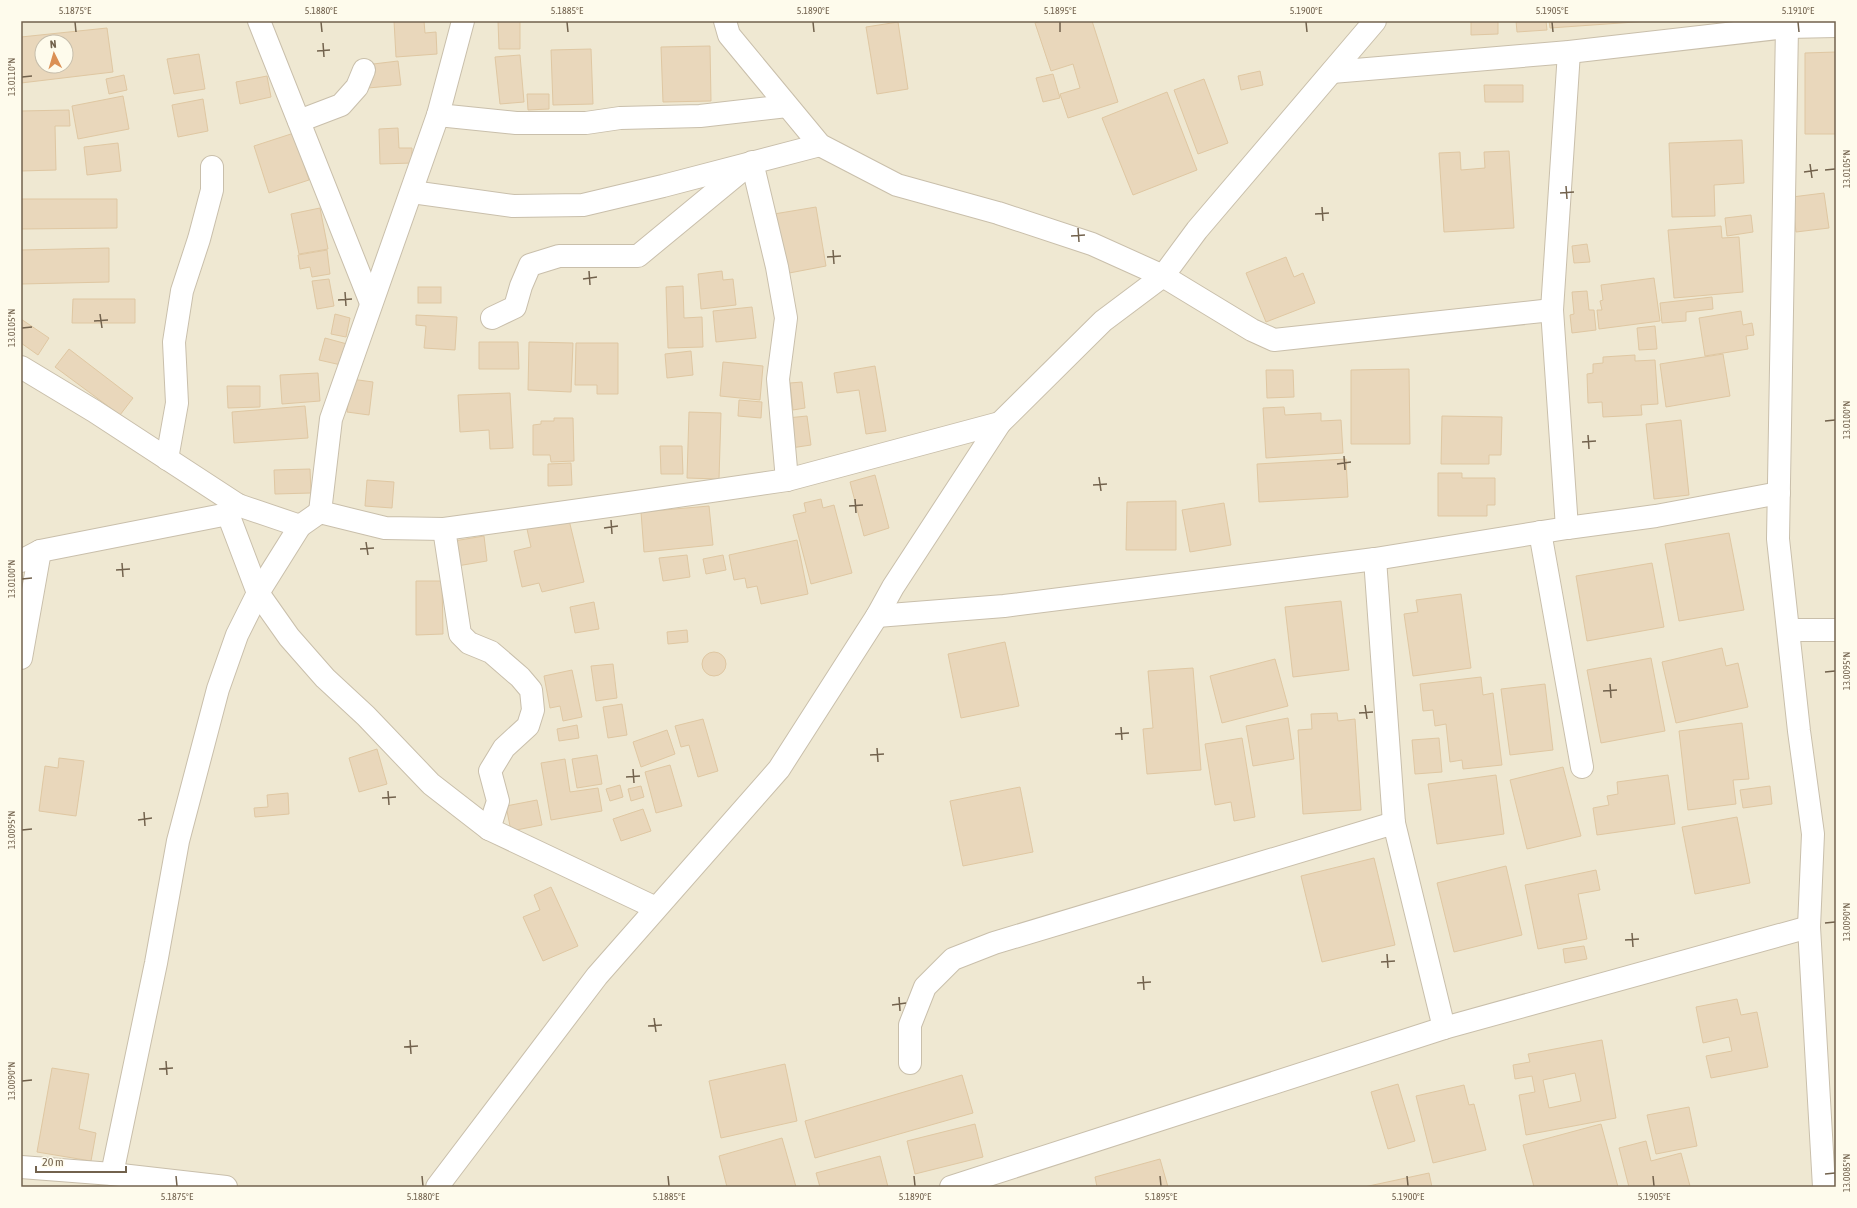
<svg xmlns="http://www.w3.org/2000/svg" width="1857" height="1208" font-family="'Asap Condensed',sans-serif">
<style>
.residential{fill:#efe8d2;fill-rule:evenodd}
.building{fill:#e9d7bb;stroke:#dfc7a2;fill-rule:evenodd}
.lines{fill:none;stroke-linecap:round;stroke-linejoin:round}
.street-casing{stroke:#c9bfab;stroke-width:24}
.street{stroke:#fff;stroke-width:22}
.ticks{fill:none;stroke:#72624d;stroke-width:1.5}
.neatline{fill:none;stroke:#72624d;stroke-width:1.5}
.ticks-label{font-size:10px;text-anchor:middle;fill:#72624d}
</style>
<rect width="100%" height="100%" fill="#fbf7e6"/>
<path class="residential" d="M21 21H1836V1187H21ZM42 42H66V66H42Z"/>
<g class="building">
<path d="M394 21H424L425 33 436 32 437 54 396 57Z"/>
<path d="M498 21H520V49H499Z"/>
<path d="M1041 21H1092L1118 102 1068 118 1060 94 1080 88 1073 64 1051 71 1035 23Z"/>
<path d="M1471 21H1498V34L1471 35Z"/>
<path d="M1516 21H1546L1547 30 1517 32Z"/>
<path d="M1549 21H1649L1550 28Z"/>
<path d="M898 22 908 89 877 94 866 27Z"/>
<path d="M107 28 113 72 21 83V37ZM42 42H66V66H42Z"/>
<path d="M710 46 711 101 663 102 661 47Z"/>
<path d="M591 49 593 104 553 105 551 50Z"/>
<path d="M1836 52V134H1805V53Z"/>
<path d="M199 54 205 89 174 94 167 59Z"/>
<path d="M520 55 524 102 500 104 495 57Z"/>
<path d="M398 61 401 85 368 88 365 65Z"/>
<path d="M1260 71 1263 85 1241 90 1238 76Z"/>
<path d="M1053 74 1060 98 1043 102 1036 78Z"/>
<path d="M124 75 127 90 109 94 106 79Z"/>
<path d="M267 76 271 97 240 104 236 82Z"/>
<path d="M1204 79 1228 143 1198 154 1174 90Z"/>
<path d="M1484 85H1523V102H1485Z"/>
<path d="M1167 92 1197 170 1133 195 1102 118Z"/>
<path d="M527 94H549V109L528 110Z"/>
<path d="M123 96 129 129 78 139 72 106Z"/>
<path d="M203 99 208 131 178 137 172 105Z"/>
<path d="M69 110 70 126H55L56 170 21 171V111Z"/>
<path d="M398 128 399 148H412V163L380 164 379 129Z"/>
<path d="M294 133 309 180 269 193 254 146Z"/>
<path d="M1742 140 1744 183 1714 185 1715 216 1672 217 1669 143Z"/>
<path d="M118 143 121 171 87 175 84 147Z"/>
<path d="M1509 151 1514 228 1444 232 1439 153 1460 152 1461 170 1485 168 1484 152Z"/>
<path d="M1824 193 1829 228 1796 232 1792 197Z"/>
<path d="M21 199H117V228L21 229Z"/>
<path d="M816 207 826 266 784 274 774 214Z"/>
<path d="M320 208 328 249 299 254 291 214Z"/>
<path d="M1751 215 1753 232 1727 236 1725 218Z"/>
<path d="M1721 226 1722 238 1739 237 1743 292 1674 298 1668 230Z"/>
<path d="M1587 244 1590 262 1574 263 1572 246Z"/>
<path d="M109 248V282L21 284V250Z"/>
<path d="M327 250 330 274 312 277 310 267 300 269 298 255Z"/>
<path d="M1286 257 1294 277 1303 273 1315 303 1266 322 1246 273Z"/>
<path d="M722 271 723 280 733 279 736 305 701 309 698 274Z"/>
<path d="M1654 278 1660 321 1599 329 1597 310H1602L1600 301 1603 300 1601 285Z"/>
<path d="M329 279 334 306 317 309 312 281Z"/>
<path d="M683 286 684 318 702 317 703 347 668 348 666 287Z"/>
<rect x="418" y="287" width="23" height="16"/>
<path d="M1587 291 1589 310H1594L1596 330 1572 333 1570 315 1574 314 1572 292Z"/>
<path d="M1712 297 1713 309 1686 312V321L1662 323 1660 303Z"/>
<path d="M73 299H135V323H72Z"/>
<path d="M752 307 756 338 716 342 713 311Z"/>
<path d="M1741 311 1743 325 1752 323 1754 335 1746 336 1748 349 1705 356 1699 318Z"/>
<path d="M335 314 350 318 346 337 331 334Z"/>
<path d="M416 315 457 317 455 350 424 348 426 326 416 325Z"/>
<path d="M21 319 49 338 38 355 21 343Z"/>
<path d="M1655 326 1657 349 1639 350 1637 328Z"/>
<path d="M325 338 347 344 341 365 319 360Z"/>
<path d="M479 342H518L519 369H479Z"/>
<path d="M529 342 573 343 571 392 528 390Z"/>
<path d="M576 343H618V394H597V385H575Z"/>
<path d="M69 349 133 398 120 415 55 367Z"/>
<path d="M691 351 693 375 667 378 665 354Z"/>
<path d="M1723 354 1730 396 1666 407 1660 364Z"/>
<path d="M1635 355V361L1655 360 1658 404 1641 405 1642 415 1603 417 1602 402 1588 403 1587 374 1593 373V364L1603 363V357Z"/>
<path d="M723 362 763 366 760 400 720 396Z"/>
<path d="M875 366 886 431 866 434 859 390 837 393 834 373Z"/>
<path d="M1409 369 1410 444H1351V370Z"/>
<path d="M1266 370H1293L1294 397 1267 398Z"/>
<path d="M318 373 320 401 282 404 280 375Z"/>
<path d="M351 379 373 382 369 415 347 412Z"/>
<path d="M802 382 805 408 793 410 790 383Z"/>
<path d="M227 386H260V407L228 408Z"/>
<path d="M510 393 513 448 490 449 489 430 460 432 458 395Z"/>
<path d="M739 400 762 402 761 418 738 416Z"/>
<path d="M305 406 308 438 234 443 232 412Z"/>
<path d="M1284 407 1285 415 1321 413V421L1341 420 1343 453 1266 458 1263 408Z"/>
<path d="M689 412 721 413 719 479 687 478Z"/>
<path d="M807 416 811 445 791 448 787 418Z"/>
<path d="M1442 416 1502 417 1501 455H1489V464H1441Z"/>
<path d="M554 418H573L574 461 551 462 550 455H533V425L541 424V421H554Z"/>
<path d="M1681 420 1689 495 1654 499 1646 424Z"/>
<path d="M660 446H682L683 474H661Z"/>
<path d="M1346 459 1348 497 1259 502 1257 464Z"/>
<path d="M571 463 572 485 548 486V464Z"/>
<path d="M310 469 311 493 275 494 274 470Z"/>
<path d="M1438 473H1462V478H1495V505H1487V516H1438Z"/>
<path d="M875 475 889 528 864 536 850 482Z"/>
<path d="M367 480 394 482 392 508 365 506Z"/>
<path d="M821 499 823 508 834 505 852 573 811 584 793 515 806 512 804 503Z"/>
<path d="M1176 501V550H1126L1127 502Z"/>
<path d="M1224 503 1231 545 1190 552 1182 510Z"/>
<path d="M709 506 713 545 644 552 641 512Z"/>
<path d="M569 520 584 582 542 592 539 583 522 587 514 551 531 547 527 529Z"/>
<path d="M1729 533 1744 610 1679 621 1665 544Z"/>
<path d="M484 536 487 561 457 566 454 541Z"/>
<path d="M797 540 808 594 761 604 757 586 747 588 745 578 734 580 729 555Z"/>
<path d="M687 555 690 577 663 581 659 558Z"/>
<path d="M723 555 726 570 706 574 703 559Z"/>
<path d="M1652 563 1664 627 1587 641 1576 576Z"/>
<path d="M416 581H442L443 634 416 635Z"/>
<path d="M1461 594 1471 668 1413 676 1404 614 1418 612 1416 600Z"/>
<path d="M1341 601 1349 670 1293 677 1285 607Z"/>
<path d="M594 602 599 629 575 633 570 607Z"/>
<path d="M687 630 688 642 668 644 667 632Z"/>
<path d="M1005 642 1019 706 961 718 948 654Z"/>
<path d="M1722 648 1726 666 1738 663 1748 707 1676 723 1662 662Z"/>
<circle cx="714" cy="664" r="12"/>
<path d="M1651 658 1665 731 1601 743 1587 670Z"/>
<path d="M1275 659 1288 706 1222 723 1210 676Z"/>
<path d="M613 664 617 698 596 701 591 666Z"/>
<path d="M1193 668 1201 770 1147 774 1143 729 1153 728 1148 671Z"/>
<path d="M572 670 582 717 563 721 560 706 550 708 544 676Z"/>
<path d="M1481 677 1483 695 1493 693 1502 765 1463 769 1462 760 1450 762 1446 724 1435 726 1433 710 1423 711 1420 684Z"/>
<path d="M1545 684 1553 750 1510 755 1501 689Z"/>
<path d="M622 704 627 735 608 738 603 707Z"/>
<path d="M1337 713 1338 721 1355 719 1361 810 1303 814 1298 730 1312 729 1311 714Z"/>
<path d="M1288 718 1294 759 1253 766 1246 726Z"/>
<path d="M703 719 718 771 698 777 689 745 681 747 675 726Z"/>
<path d="M1742 723 1749 779 1733 780 1736 804 1688 810 1679 731Z"/>
<path d="M577 725 579 738 559 741 557 729Z"/>
<path d="M667 730 675 754 641 767 633 742Z"/>
<path d="M1242 738 1255 817 1234 821 1231 802 1215 805 1205 744Z"/>
<path d="M1439 738 1442 772 1415 774 1412 740Z"/>
<path d="M377 749 387 784 359 792 349 758Z"/>
<path d="M597 755 602 784 577 788 572 759Z"/>
<path d="M59 758 84 761 76 816 39 811 45 766 58 768Z"/>
<path d="M565 759 570 792 598 788 602 811 551 820 541 763Z"/>
<path d="M670 765 682 806 656 813 645 772Z"/>
<path d="M1563 767 1581 836 1527 849 1510 780Z"/>
<path d="M1496 775 1504 834 1437 844 1428 784Z"/>
<path d="M1668 775 1675 824 1597 835 1593 808 1609 805 1607 796 1618 794 1617 782Z"/>
<path d="M620 785 623 797 610 801 606 789Z"/>
<path d="M641 786 644 797 631 801 628 789Z"/>
<path d="M1770 786 1772 804 1743 808 1740 790Z"/>
<path d="M1020 787 1033 852 963 866 950 801Z"/>
<path d="M288 793 289 814 255 817 254 808 268 807 267 795Z"/>
<path d="M537 800 542 825 511 831 506 806Z"/>
<path d="M643 809 651 831 621 841 613 819Z"/>
<path d="M1737 817 1750 883 1695 894 1682 827Z"/>
<path d="M1374 858 1395 945 1322 962 1301 876Z"/>
<path d="M1506 866 1522 935 1454 952 1437 883Z"/>
<path d="M1596 870 1600 890 1578 894 1587 939 1538 949 1525 885Z"/>
<path d="M551 887 578 946 543 961 523 917 540 910 534 895Z"/>
<path d="M1584 946 1587 959 1565 963 1563 949Z"/>
<path d="M1737 999 1741 1015 1757 1012 1768 1067 1711 1078 1706 1056 1732 1051 1729 1037 1703 1043 1696 1007Z"/>
<path d="M1602 1040 1616 1118 1526 1135 1519 1095 1535 1092 1532 1076 1515 1079 1513 1065 1530 1062 1528 1054ZM1575 1073 1581 1101 1549 1108 1543 1080Z"/>
<path d="M785 1064 797 1121 721 1138 709 1081Z"/>
<path d="M52 1068 89 1074 79 1129 96 1133 91 1161 37 1152Z"/>
<path d="M962 1075 973 1113 815 1158 805 1121Z"/>
<path d="M1398 1084 1415 1141 1388 1149 1371 1092Z"/>
<path d="M1464 1085 1469 1105 1474 1104 1486 1150 1433 1163 1416 1096Z"/>
<path d="M1689 1107 1697 1146 1656 1154 1647 1115Z"/>
<path d="M975 1124 983 1157 915 1174 907 1141Z"/>
<path d="M1601 1124 1618 1187H1534L1523 1145Z"/>
<path d="M782 1138 796 1187H727L719 1156Z"/>
<path d="M1646 1141 1651 1161 1681 1153 1690 1186 1629 1187 1619 1148Z"/>
<path d="M880 1156 888 1187H820L816 1173Z"/>
<path d="M1160 1159 1168 1187H1097L1095 1177Z"/>
<path d="M1429 1173 1432 1187H1364Z"/>
</g>
<g class="lines">
<g class="street-casing">
<g id="street">
<path d="M259 21 371 303"/>
<path d="M725 21 729 35 820 145 897 185 998 213 1092 244 1163 276 1252 330 1274 340 1552 310"/>
<path d="M1787 27 1778 539 1799 731 1813 834 1809 927 1824 1187"/>
<path d="M1332 72 1569 52 1787 27 1836 26"/>
<path d="M438 115 516 123H586L620 118 700 116 787 106"/>
<path d="M299 121 341 105 357 87 364 70"/>
<path d="M412 192 513 206 583 205 663 186 820 145"/>
<path d="M492 318 515 307 521 286 530 265 559 256H638L752 162 777 267 786 318 778 379 787 480"/>
<path d="M21 367 94 411 238 505 300 526 320 512 385 528 444 529 623 504 787 480 1000 423"/>
<path d="M167 459 177 403 174 342 182 291 199 239 212 190V167"/>
<path d="M320 512 331 419 438 115 463 21"/>
<path d="M228 514 258 593 289 637 325 678 366 716 431 784 489 829 656 908"/>
<path d="M1567 528 1552 310 1569 52"/>
<path d="M444 529 460 634 469 643 491 652 520 677 531 690 533 710 528 726 504 748 490 771 498 801 489 829"/>
<path d="M1540 532 1582 767"/>
<path d="M1375 559 1394 823 1444 1028"/>
<path d="M21 561 40 551 228 514 238 505"/>
<path d="M877 616 1004 606 1375 559 1567 528 1656 516 1779 493"/>
<path d="M1789 630H1836"/>
<path d="M21 658 40 551"/>
<path d="M910 1063V1025L925 987 953 959 994 943 1394 823"/>
<path d="M21 1167 112 1174 226 1187"/>
<path d="M112 1174 156 963 178 841 218 689 237 635 258 593 300 526"/>
<path d="M437 1187 597 976 779 769 877 616 893 587 1000 423 1103 321 1163 276 1197 230 1375 21"/>
<path d="M951 1187 1444 1028 1809 927"/>
</g>
</g>
<use href="#street" class="street"/>
</g>
<path class="ticks" d="M75 22 76 32M321 22 322 32M567 22 568 32M813 22 814 32M1060 22V32M1306 22 1307 32M1552 22 1553 32M1798 22 1799 32M323 43 324 57M317 51 330 50M22 77 32 76M1810 164 1812 178M1825 170 1835 169M1804 172 1818 170M1566 186 1567 199M1560 193 1574 192M1322 207 1323 221M1315 214 1329 213M1078 228 1079 242M1071 236 1085 235M833 250 834 264M827 257 841 256M589 271 590 285M583 279 597 277M345 292 346 306M338 300 352 299M100 314 102 328M94 321 108 320M22 328 32 327M1825 421 1835 420M1588 435 1589 449M1582 442 1596 441M1344 456 1345 470M1337 464 1351 462M1099 477 1101 491M1093 485 1107 484M855 499 856 513M849 506 863 505M611 520 612 534M604 528 618 526M366 542 368 555M360 549 374 548M122 563 123 577M116 570 130 569M22 579 32 578M1825 672 1835 671M1610 684 1611 698M1603 691 1617 690M1365 705 1367 719M1359 713 1373 712M1121 727 1122 740M1115 734 1129 733M877 748 878 762M870 755 884 754M633 769 634 783M626 777 640 776M388 791 389 805M382 798 396 797M144 812 145 826M138 820 152 818M22 830 32 829M1825 923 1835 922M1632 933 1633 947M1625 940 1639 939M1387 954 1388 968M1381 962 1395 961M1143 976 1144 990M1137 983 1151 982M899 997 900 1011M892 1005 906 1003M654 1018 656 1032M648 1026 662 1025M410 1040 411 1054M404 1047 418 1046M166 1061 167 1075M159 1069 173 1068M22 1081 32 1080M1825 1174 1835 1173M176 1176 177 1186M422 1176 423 1186M668 1176 669 1186M914 1176 915 1186M1160 1176 1161 1186M1407 1176 1408 1186M1653 1176 1654 1186"/>
<rect width="1857" height="1208" fill="none" stroke="#fefbec" stroke-width="44"/>
<g transform="translate(54 54) rotate(355)"><circle r="19" fill="#fefbec" stroke="#c6beac"/>
<path d="M0-3L7 15L0 10L-7 15Z" fill="#db9055"/>
<text y="-6" font-size="11" font-weight="bold" text-anchor="middle" fill="#72624d">N</text>
</g>
<path d="M36 1166v6h90v-6" fill="none" stroke="#72624d" stroke-width="2"/>
<text x="42" y="1166" font-size="12" fill="#72624d" stroke="#fefbec" stroke-width="3" paint-order="stroke">20 m</text>
<rect x="22" y="22" width="1813" height="1164" class="neatline"/>
<g class="ticks-label">
<text x="75" y="14">5.1875°E</text>
<text x="321" y="14">5.1880°E</text>
<text x="567" y="14">5.1885°E</text>
<text x="813" y="14">5.1890°E</text>
<text x="1060" y="14">5.1895°E</text>
<text x="1306" y="14">5.1900°E</text>
<text x="1552" y="14">5.1905°E</text>
<text x="1798" y="14">5.1910°E</text>
<text transform="translate(11 77) rotate(-90)" y="4">13.0110°N</text>
<text transform="translate(1846 169) rotate(-90)" y="4">13.0105°N</text>
<text transform="translate(11 328) rotate(-90)" y="4">13.0105°N</text>
<text transform="translate(1846 420) rotate(-90)" y="4">13.0100°N</text>
<text transform="translate(11 579) rotate(-90)" y="4">13.0100°N</text>
<text transform="translate(1846 671) rotate(-90)" y="4">13.0095°N</text>
<text transform="translate(11 830) rotate(-90)" y="4">13.0095°N</text>
<text transform="translate(1846 922) rotate(-90)" y="4">13.0090°N</text>
<text transform="translate(11 1081) rotate(-90)" y="4">13.0090°N</text>
<text transform="translate(1846 1173) rotate(-90)" y="4">13.0085°N</text>
<text x="177" y="1200">5.1875°E</text>
<text x="423" y="1200">5.1880°E</text>
<text x="669" y="1200">5.1885°E</text>
<text x="915" y="1200">5.1890°E</text>
<text x="1161" y="1200">5.1895°E</text>
<text x="1408" y="1200">5.1900°E</text>
<text x="1654" y="1200">5.1905°E</text>
</g>
</svg>
